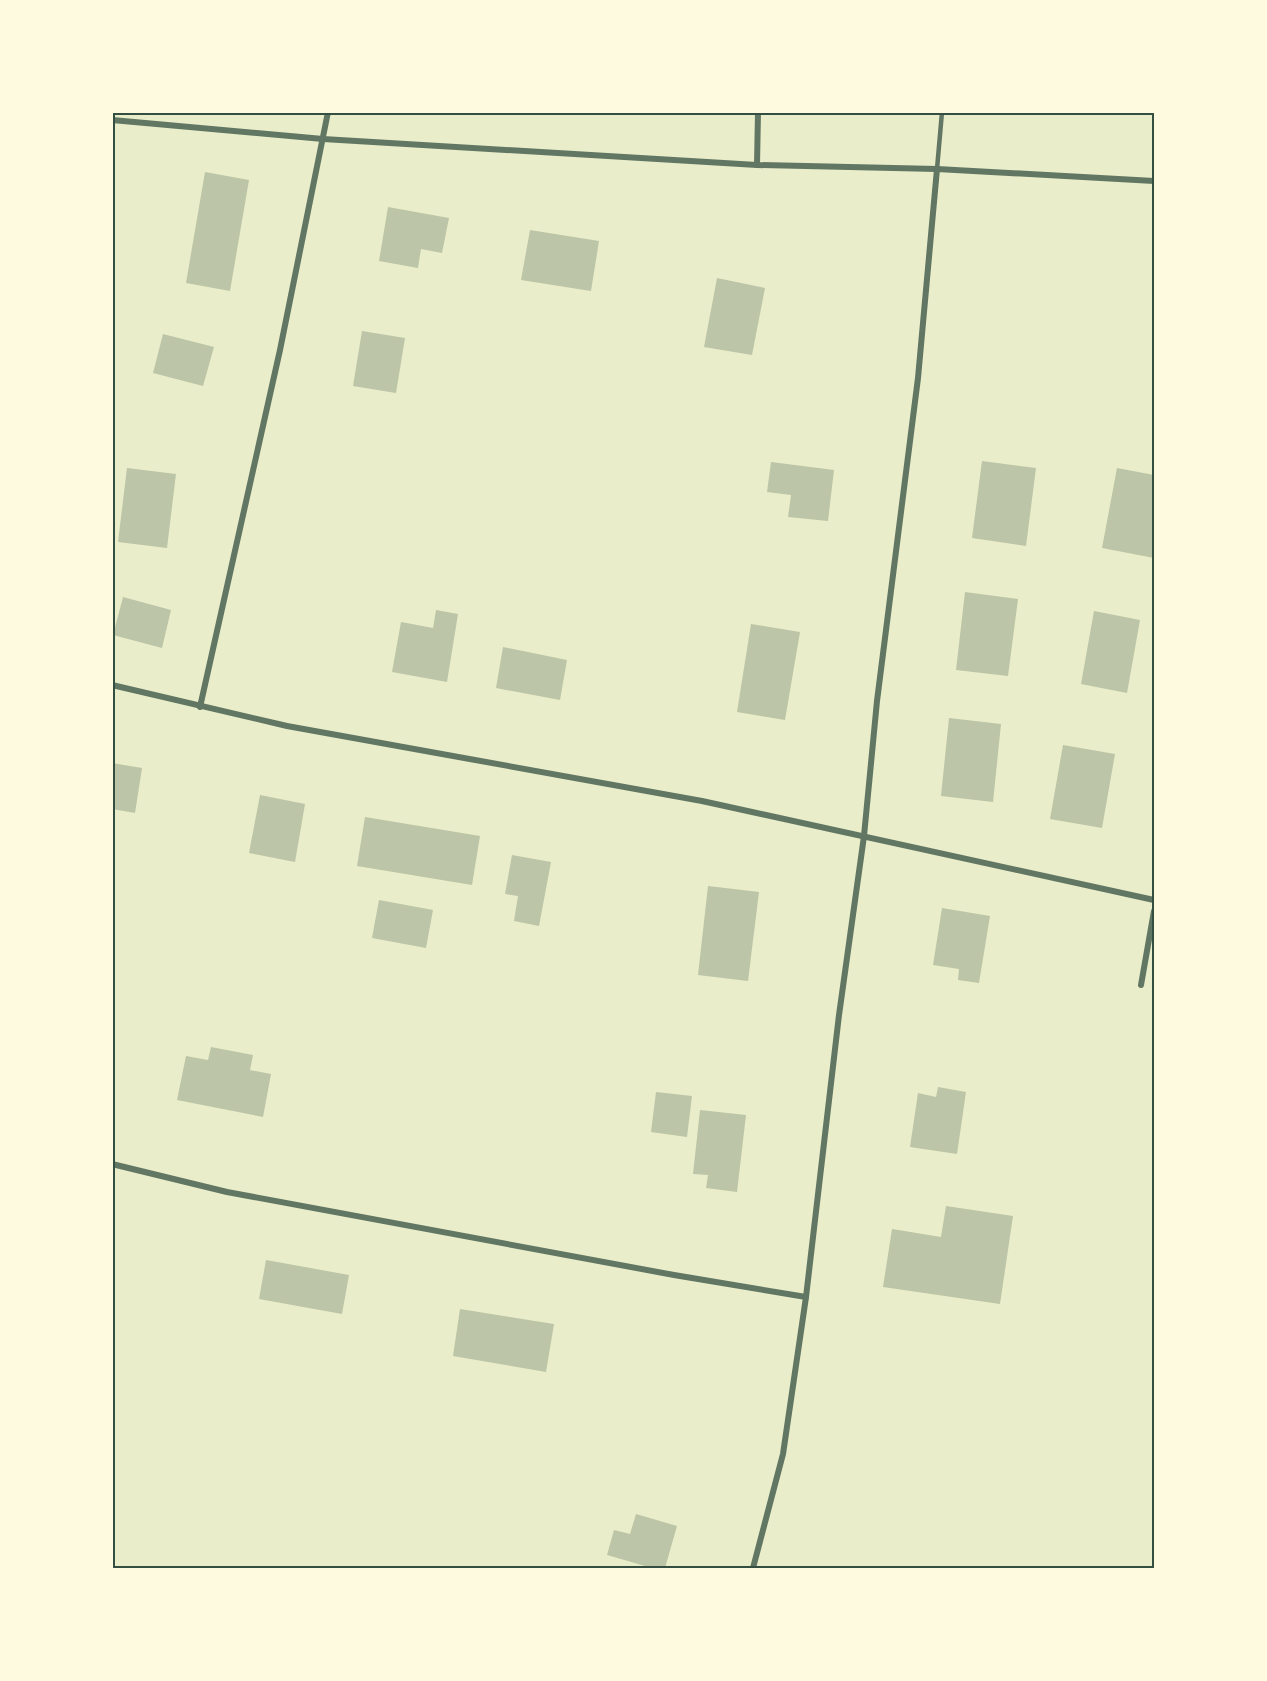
<svg xmlns="http://www.w3.org/2000/svg" width="1267" height="1681" font-family="'Zilla Slab',serif">
<style>
.building{fill:#bcc5a7}
.lines{fill:none;stroke-linecap:round;stroke-linejoin:round}
.service{stroke:#617663;stroke-width:4.5}
.minor{stroke:#617663;stroke-width:6}
.neatline{fill:none;stroke:#344e41;stroke-width:2}
</style>
<rect width="100%" height="100%" fill="#e9edc9"/>
<g class="building">
<path d="M205 172 249 180 230 291 186 283Z"/>
<path d="M388 207 449 218 442 253 421 249 418 268 379 261Z"/>
<path d="M530 230 599 241 591 291 521 280Z"/>
<path d="M717 278 765 288 752 355 704 347Z"/>
<path d="M362 331 405 338 396 393 353 386Z"/>
<path d="M163 334 214 347 203 386 153 373Z"/>
<path d="M982 461 1036 468 1026 546 972 538Z"/>
<path d="M771 462 834 470 828 521 788 517 791 495 767 492Z"/>
<path d="M127 468 176 474 167 548 118 542Z"/>
<path d="M1117 468 1154 475V558L1102 548Z"/>
<path d="M965 592 1018 599 1008 676 956 670Z"/>
<path d="M123 597 171 610 162 648 113 635Z"/>
<path d="M436 610 458 614 447 682 392 672 401 622 433 628Z"/>
<path d="M1094 611 1140 620 1127 693 1081 684Z"/>
<path d="M751 624 800 632 785 720 737 712Z"/>
<path d="M503 647 567 660 560 700 496 688Z"/>
<path d="M949 718 1001 724 993 802 941 796Z"/>
<path d="M1063 745 1115 754 1102 828 1050 819Z"/>
<path d="M112 763 142 768 135 813 112 809Z"/>
<path d="M260 795 305 804 295 862 249 853Z"/>
<path d="M365 817 480 836 472 885 357 866Z"/>
<path d="M512 855 551 862 539 926 514 921 518 896 505 894Z"/>
<path d="M708 886 759 892 748 981 698 975Z"/>
<path d="M379 900 433 910 426 948 372 938Z"/>
<path d="M942 908 990 916 979 983 958 980 959 969 933 965Z"/>
<path d="M211 1047 253 1055 250 1070 271 1074 263 1117 177 1100 186 1056 208 1060Z"/>
<path d="M938 1087 966 1092 957 1154 910 1147 918 1093 936 1097Z"/>
<path d="M656 1092 692 1096 687 1137 651 1132Z"/>
<path d="M700 1110 746 1115 737 1192 706 1188 708 1175 693 1174Z"/>
<path d="M946 1206 1013 1216 1000 1304 883 1287 892 1229 941 1237Z"/>
<path d="M266 1260 349 1275 342 1314 259 1299Z"/>
<path d="M460 1309 554 1324 546 1372 453 1356Z"/>
<path d="M636 1514 677 1526 665 1568H652L607 1555 614 1530 630 1534Z"/>
</g>
<g class="lines">
<path class="service" d="M937 169 942 112"/>
<g class="minor">
<path d="M112 120 323 139 757 165 937 169 1154 181"/>
<path d="M757 165 758 112"/>
<path d="M112 685 287 726 702 801 1154 900"/>
<path d="M200 707 280 350 328 112"/>
<path d="M1141 985 1154 911"/>
<path d="M112 1164 227 1192 674 1275 806 1297"/>
<path d="M753 1568 783 1454 806 1297 839 1015 864 836 877 701 918 378 937 169"/>
</g>
</g>
<rect width="1267" height="1681" fill="none" stroke="#fefae0" stroke-width="228"/>
<rect x="114" y="114" width="1039" height="1453" class="neatline"/>
</svg>
